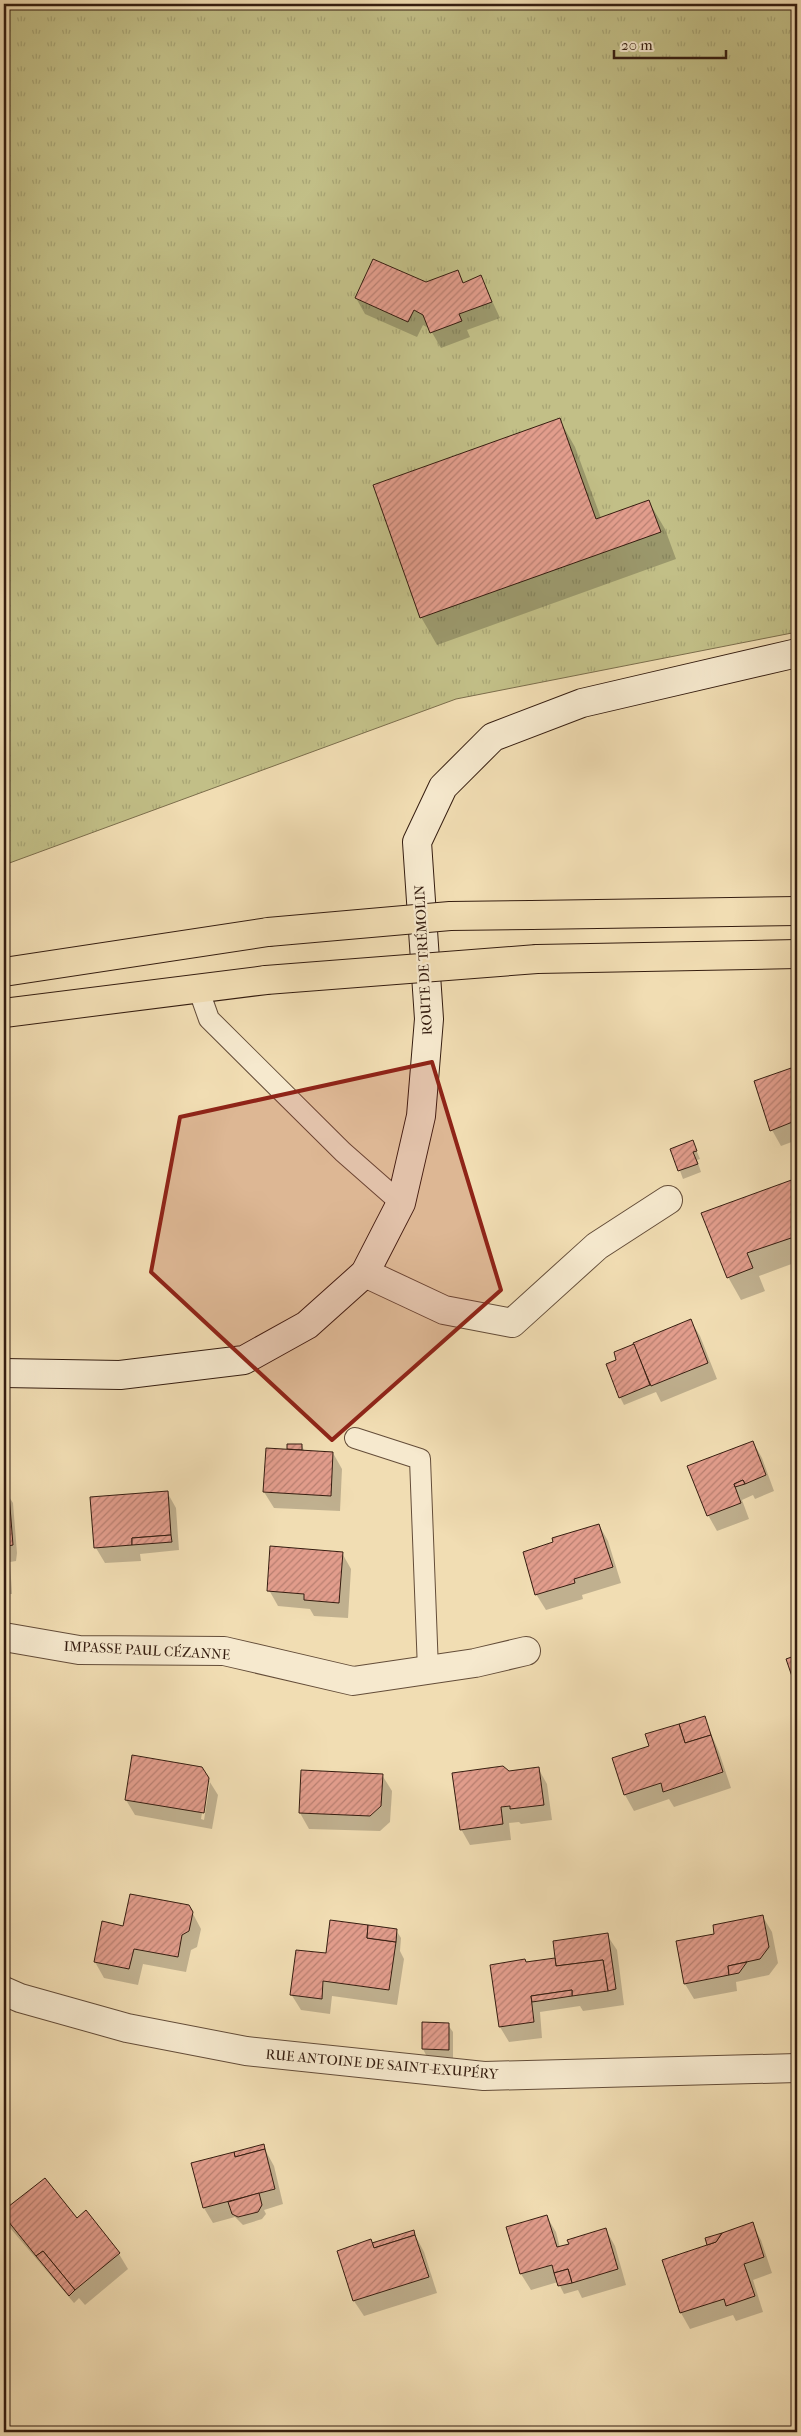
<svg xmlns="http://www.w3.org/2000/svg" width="801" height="2436" font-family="'IM FELL French Canon',serif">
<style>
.grass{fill:url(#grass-tufts);stroke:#7c6e4c}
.shadow{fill:#0003;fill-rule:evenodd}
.building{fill:url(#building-hatch);stroke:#351d10}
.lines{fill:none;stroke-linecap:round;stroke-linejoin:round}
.lane-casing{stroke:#644d39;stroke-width:22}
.street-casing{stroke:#644d39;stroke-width:30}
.secondary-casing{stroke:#351d10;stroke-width:30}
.highway-casing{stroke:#351d10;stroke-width:30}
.lane{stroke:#f6e9ce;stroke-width:20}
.street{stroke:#f6e9ce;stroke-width:28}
.secondary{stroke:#f6e9ce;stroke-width:28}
.highway{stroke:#f1ddb3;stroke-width:28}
.highway-bridge-casing{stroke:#351d10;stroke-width:30;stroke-linecap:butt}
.highway-bridge{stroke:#f1ddb3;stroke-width:28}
.marked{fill:#8f2418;fill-opacity:0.2;stroke:#8f2418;stroke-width:4;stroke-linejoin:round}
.labels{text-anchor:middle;stroke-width:4.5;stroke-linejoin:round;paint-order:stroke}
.street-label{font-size:14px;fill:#351d10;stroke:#f6e9ce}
</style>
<defs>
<pattern id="grass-tufts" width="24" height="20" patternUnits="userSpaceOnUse" patternTransform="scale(1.25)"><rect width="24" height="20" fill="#c2bf87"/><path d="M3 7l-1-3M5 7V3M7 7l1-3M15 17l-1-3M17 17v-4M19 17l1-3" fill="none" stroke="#a7a474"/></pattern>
<pattern id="building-hatch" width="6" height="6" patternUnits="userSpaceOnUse" patternTransform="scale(1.25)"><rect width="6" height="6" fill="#e29d8c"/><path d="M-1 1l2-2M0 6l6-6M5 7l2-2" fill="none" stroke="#b87f71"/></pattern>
</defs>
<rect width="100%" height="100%" fill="#f1ddb3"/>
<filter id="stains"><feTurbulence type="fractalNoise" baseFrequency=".004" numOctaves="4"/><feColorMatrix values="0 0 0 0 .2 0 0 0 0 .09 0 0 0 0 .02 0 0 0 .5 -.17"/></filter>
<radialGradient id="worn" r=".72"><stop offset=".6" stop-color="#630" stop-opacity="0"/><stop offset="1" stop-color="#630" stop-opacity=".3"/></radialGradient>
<path class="grass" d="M4 4H797V632L456 699 4 865Z"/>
<g class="shadow">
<path d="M457 271 464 283 481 277 500 318 467 330 470 337 441 348 430 329 423 325 417 337 365 314 356 298 426 283Z"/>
<path d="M559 419 575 447 601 518 649 502 665 529 676 559 437 645 421 617Z"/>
<path d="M797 1068V1140L781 1146 772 1130 755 1082Z"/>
<path d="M693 1142 700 1159 697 1160 701 1172 683 1179 672 1149Z"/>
<path d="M797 1178V1262L759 1276 765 1291 741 1300 728 1277 703 1214Z"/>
<path d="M691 1321 700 1336 717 1379 661 1402 656 1392 624 1405 620 1397 617 1361Z"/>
<path d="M753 1442 762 1458 774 1491 755 1499 753 1495 742 1500 749 1519 717 1531 708 1515Z"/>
<path d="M302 1446 305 1452 333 1453 342 1469 340 1511 274 1508 264 1492 290 1451 288 1449Z"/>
<path d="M167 1492 176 1508 179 1550 140 1554 141 1561 105 1563 96 1548Z"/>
<path d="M8 1495 13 1503 17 1553 16 1561 10 1562 12 1594H4V1498L5 1500Z"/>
<path d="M599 1525 608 1541 621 1583 582 1595 583 1599 546 1610 536 1594Z"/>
<path d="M342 1553 351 1569 348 1618 314 1616 310 1609 278 1606 269 1590Z"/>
<path d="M704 1717 719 1752 731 1788 674 1807 669 1799 634 1811 625 1795 613 1759 651 1747Z"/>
<path d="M538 1768 547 1784 552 1820 521 1824 519 1822 509 1823 511 1840 470 1845 461 1829 509 1772Z"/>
<path d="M302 1771 382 1775 392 1791 390 1822 380 1831 309 1829 300 1813Z"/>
<path d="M208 1779 218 1795 212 1829 135 1815 126 1800ZM207 1782H210L204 1820 201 1819Z"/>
<path d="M192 1912 201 1929 197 1947 191 1950 186 1972 143 1964 138 1985 104 1978 95 1962 124 1928Z"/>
<path d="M763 1917 772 1932 778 1963 769 1975 736 1982 737 1991 694 1999 685 1984 716 1935Z"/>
<path d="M396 1930 401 1938 400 1951 404 1959 397 2005 332 1996 330 2014 301 2010 291 1994 327 1955Z"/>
<path d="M607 1935 617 1950 624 2005 583 2011 580 2006 540 2012 542 2038 509 2042 500 2027 526 1964 557 1959Z"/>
<path d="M448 2025 453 2032V2058L427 2057 423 2049Z"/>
<path d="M263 2146 274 2166 283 2204 264 2210 266 2214 262 2219 243 2225 235 2217 213 2223 204 2208Z"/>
<path d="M45 2179 77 2220 85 2212 119 2254 128 2269 85 2305 79 2298 74 2303 11 2229 4 2215V2212Z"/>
<path d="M547 2217 556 2232 560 2248 606 2230 615 2246 626 2285 582 2298 578 2290 564 2294 558 2282 531 2290 521 2274 508 2228Z"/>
<path d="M752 2224 761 2240 772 2273 753 2280 763 2312 736 2321 733 2315 690 2329 681 2313 664 2261 709 2246Z"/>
<path d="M413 2231 424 2252 437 2293 364 2316 354 2301 339 2252Z"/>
</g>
<g class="building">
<path d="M373 259 426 282 458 270 463 283 481 275 492 302 459 314 462 321 430 333 423 315 414 310 408 322 355 298Z"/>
<path d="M560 418 596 519 649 500 661 532 420 618 373 485Z"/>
<path d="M797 1066V1124L795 1121 770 1131 754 1081Z"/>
<path d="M693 1140 697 1151 693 1152 698 1164 678 1171 670 1149Z"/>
<path d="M797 1178V1236L747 1253 753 1268 727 1278 701 1213Z"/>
<path d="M691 1319 708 1363 651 1386 633 1343Z"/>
<path d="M634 1344 650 1385 619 1398 606 1364 616 1360 614 1352Z"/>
<path d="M753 1441 766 1475 745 1484 743 1480 734 1484 741 1503 707 1516 687 1466Z"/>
<path d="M287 1444H302V1450L287 1449Z"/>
<path d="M266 1448 333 1452 331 1496 263 1492Z"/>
<path d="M743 1480 745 1484 735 1487 734 1484Z"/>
<path d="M168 1491 171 1535 132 1538V1545L94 1548 90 1497Z"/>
<path d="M4 1494H9L13 1545 8 1546Z"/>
<path d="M4 1498 8 1546H4Z"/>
<path d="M599 1524 613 1567 574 1579 575 1583 535 1595 523 1552 553 1542 552 1538Z"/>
<path d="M171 1535 172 1542 132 1545V1538Z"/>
<path d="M270 1546 343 1552 339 1603 304 1600V1594L267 1591Z"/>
<path d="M797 1655V1691L786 1659Z"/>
<path d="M705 1716 711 1735 685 1743 679 1724Z"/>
<path d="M679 1724 685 1743 711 1735 723 1772 663 1792 661 1783 624 1795 612 1758 649 1746 645 1734Z"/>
<path d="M132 1755 202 1767 209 1778 204 1813 125 1800Z"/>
<path d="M503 1766 509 1771 539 1767 544 1805 510 1809V1806L501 1807 503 1824 460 1830 452 1773Z"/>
<path d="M301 1770 383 1774 381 1806 370 1816 299 1813Z"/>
<path d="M130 1894 189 1905 193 1912 189 1931 182 1935 178 1957 134 1949 129 1969 94 1962 102 1921 123 1926Z"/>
<path d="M763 1915 769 1947 760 1959 728 1966 729 1975 684 1984 676 1941 714 1934 713 1925Z"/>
<path d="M330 1920 368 1925 367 1938 396 1942 389 1990 323 1981 322 1999 290 1995 296 1950 326 1953Z"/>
<path d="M368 1925 397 1929 396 1942 367 1938Z"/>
<path d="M608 1933 616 1989 608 1991 603 1960 556 1966 553 1941Z"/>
<path d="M555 1958 556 1966 603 1960 608 1991 572 1996V1990L531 1996 534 2022 499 2027 490 1965 525 1959 526 1962Z"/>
<path d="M747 1962 739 1973 729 1975 728 1966Z"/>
<path d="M572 1990V1996L532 2002 531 1996Z"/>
<path d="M422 2022 449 2023V2050L422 2049Z"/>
<path d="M264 2144 265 2149 235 2157 234 2152Z"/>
<path d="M265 2149 275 2189 203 2208 191 2163 234 2152 235 2157Z"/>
<path d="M45 2178 77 2218 86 2210 120 2253 75 2290 43 2251 36 2256 4 2216V2210Z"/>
<path d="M259 2193 262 2205 258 2212 238 2217 232 2214 228 2202Z"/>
<path d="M547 2215 557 2247 569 2244 567 2240 606 2228 618 2269 572 2283 568 2269 554 2273 552 2265 520 2274 506 2227Z"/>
<path d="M753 2222 764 2257 744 2264 755 2296 726 2306 724 2299 680 2313 662 2260 716 2242 722 2233Z"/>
<path d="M414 2230 415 2235 374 2248 372 2243Z"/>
<path d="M722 2233 716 2242 707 2245 705 2238Z"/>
<path d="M415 2235 429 2277 353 2301 337 2251 371 2239 374 2248Z"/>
<path d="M43 2251 75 2290 69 2296 36 2256Z"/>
<path d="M568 2269 572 2283 558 2286 554 2273Z"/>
</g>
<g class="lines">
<g class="lane-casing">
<g id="lane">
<path d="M198 988 209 1019 343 1152 401 1203"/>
<path d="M355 1438 420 1459 428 1670"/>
</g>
</g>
<g class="street-casing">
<g id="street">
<path d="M365 1273 444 1310 512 1323 597 1246 668 1200"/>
<path d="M4 1637 79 1650 224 1651 353 1681 475 1663 526 1651"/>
<path d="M4 1991 20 1998 127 2028 246 2051 484 2076 797 2068"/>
</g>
</g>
<g class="secondary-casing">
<path id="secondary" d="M4 1373 120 1375 244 1360 307 1325 365 1273 401 1203 421 1116 429 1019 417 842 443 787 493 737 582 703 797 653"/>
</g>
<g class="highway-casing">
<g id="highway">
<path d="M531 915 797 911"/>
<path d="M537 959 797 954"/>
<path d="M4 972 268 932"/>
<path d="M4 1013 266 980"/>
</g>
</g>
<use href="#lane" class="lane"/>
<use href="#street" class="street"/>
<use href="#secondary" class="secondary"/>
<use href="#highway" class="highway"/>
<g class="highway-bridge-casing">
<g id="highway-bridge">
<path d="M268 932 450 916 531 915"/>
<path d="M266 980 537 959"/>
</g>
</g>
<use href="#highway-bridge" class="highway-bridge"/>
</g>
<path class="marked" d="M432 1062 501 1290 332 1440 151 1272 180 1117Z"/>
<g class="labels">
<g class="street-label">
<text transform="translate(423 960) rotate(-93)" y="5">ROUTE DE TRÉMOLIN</text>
<text transform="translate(147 1650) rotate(3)" y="5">IMPASSE PAUL CÉZANNE</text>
<text transform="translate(382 2064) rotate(5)" y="5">RUE ANTOINE DE SAINT-EXUPÉRY</text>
</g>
</g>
<rect width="801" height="2436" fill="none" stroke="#f1ddb3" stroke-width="20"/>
<rect x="5" y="5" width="791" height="2426" fill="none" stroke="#351d10" stroke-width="2.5"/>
<rect x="10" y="10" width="781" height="2416" fill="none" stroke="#351d10"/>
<path d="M614 50v8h112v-8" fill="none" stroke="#351d10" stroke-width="2.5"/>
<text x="621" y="50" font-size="15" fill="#351d10" stroke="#f6e9ce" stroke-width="4" paint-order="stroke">20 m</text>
<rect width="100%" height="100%" filter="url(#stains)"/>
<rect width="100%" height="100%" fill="url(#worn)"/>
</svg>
